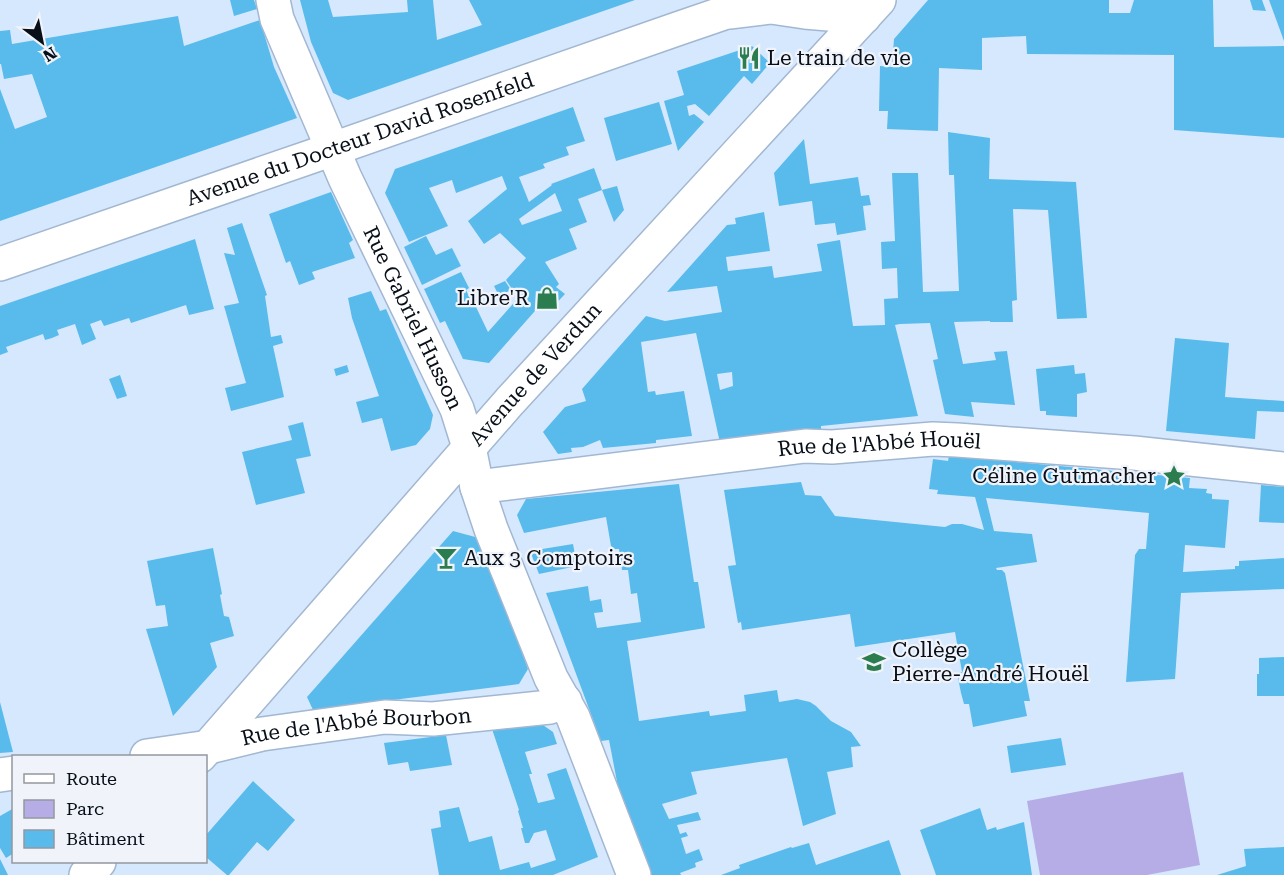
<svg xmlns="http://www.w3.org/2000/svg" width="1284" height="875" font-family="'Roboto Serif',serif">
<style>
.green{fill:#b6ade7}
.building{fill:#59bbec;fill-rule:evenodd}
.lines{fill:none;stroke-linecap:round;stroke-linejoin:round}
.street-casing{stroke:#a2b7d1;stroke-width:36}
.secondary-casing{stroke:#a2b7d1;stroke-width:36}
.street{stroke:#fff;stroke-width:33}
.secondary{stroke:#fff;stroke-width:33}
.labels{text-anchor:middle;stroke-width:4.5;stroke-linejoin:round;paint-order:stroke}
.poi-label{font-size:21px;fill:#080f18;stroke:#f0f4fa;text-anchor:start}
.street-label{font-size:21px;fill:#080f18;stroke:#f0f4fa}
</style>
<rect width="100%" height="100%" fill="#d6e8fe"/>
<path class="green" d="M1183 772 1200 865 1147 875H1040L1027 801Z"/>
<g class="building">
<path d="M230 0H254L257 9 234 16Z"/>
<path d="M300 0H328L333 17 408 12 407 0H433L437 40 482 25 469 0H635L348 100 333 93 311 42Z"/>
<path d="M928 0H1109V13H1130L1134 0H1213L1214 47 1284 46V138L1174 130V55L1027 54 1026 36 982 38V70L939 68 938 131 887 129 888 111H879L880 66 892 67 894 39Z"/>
<path d="M1250 0H1262L1266 11 1253 10Z"/>
<path d="M1269 0H1284V41Z"/>
<path d="M178 16 184 46 260 20 274 67 297 118 0 221V89L15 129 47 117 32 74 4 79 1 64H0V31L10 30 12 44Z"/>
<path d="M752 46 770 63 752 84 744 76 709 116 695 104 687 106 689 116 694 114 704 122 678 151 664 101 684 95 677 71Z"/>
<path d="M659 102 672 144 616 161 604 118Z"/>
<path d="M573 107 585 141 566 147 569 155 543 164 545 168 519 177 529 202 552 185 551 184 594 168 602 190 578 199 587 222 569 229 577 249 545 262 559 284 556 287 565 294 550 310 542 303 489 363 463 359 445 321 440 323 424 289 461 272 469 288 466 290 474 307H476L488 332 520 296 512 289 506 280 526 258 500 233 484 244 468 221 507 189 502 176 456 193 452 180 429 188 448 226 409 242 385 193 395 169ZM555 193 562 211 522 225 519 219Z"/>
<path d="M948 132 990 138 989 179 1076 182 1087 318 1057 319 1048 210 1013 209 1017 300 1012 301 1013 322H990V321L954 322 963 364 996 360 994 352 1007 351 1015 405 971 402 974 417 945 414 933 360 938 359 930 323 900 324 895 325 918 416 821 426V431L720 443 696 333 641 342 648 392 655 391 656 395 684 391 692 436 656 440V443L603 448 600 440 583 447 571 448 572 452 558 454 543 432 565 407 586 401 582 389 646 316 665 321 722 312 717 286 667 292 727 225 736 224 735 218 764 212 770 251 726 257 728 271 772 266 774 278 822 271 817 244 840 240 853 326 885 325 884 299 898 298 897 268 882 269 881 242 895 241 892 173H918L923 292 959 291 954 175H949ZM732 372 733 386 720 390 717 374Z"/>
<path d="M804 139 810 184 858 177 861 196 869 195 871 205 863 206 866 230 837 235 835 223 815 225 812 201 779 206 774 173Z"/>
<path d="M617 186 624 210 614 222 602 190Z"/>
<path d="M331 192 353 240 349 243 355 258 312 272 315 279 299 285 290 261 286 263 269 214Z"/>
<path d="M242 223 267 295 265 296 271 337 281 335 283 343 273 346 284 397 231 411 225 388 246 383 224 306 239 303 224 253 235 255 227 228Z"/>
<path d="M426 236 436 255 452 248 461 266 422 285 404 247Z"/>
<path d="M195 239 214 309 189 315 186 305 131 323 129 318 104 326 101 320 90 324 96 339 82 345 75 324 57 330 59 335 52 338 45 340 43 334 6 347 8 352 0 355V306Z"/>
<path d="M505 281 511 290 499 296 494 286Z"/>
<path d="M371 291 380 311 386 309 433 415 430 429 416 445 391 451 382 418 362 423 356 402 379 396 352 318 348 298Z"/>
<path d="M1175 338 1229 343 1225 397 1284 401V412L1257 411 1255 439 1166 431Z"/>
<path d="M347 365 349 372 336 376 334 369Z"/>
<path d="M1074 365 1075 374 1085 373 1087 392 1077 394V417L1046 415V411H1040L1036 369Z"/>
<path d="M120 375 127 396 117 399 109 379Z"/>
<path d="M303 422 311 456 296 459 305 493 256 505 242 452 292 440 288 426Z"/>
<path d="M949 456 1190 478 1189 488 1207 489 1206 493 1212 494V499L1229 500 1225 548 1185 545 1183 572 1235 569V566H1239V561L1284 558V589L1181 593 1175 679 1126 682 1135 555 1139 549H1146L1149 513 986 498 994 531 1032 534 1037 562 996 568 997 570H1002L1005 573 1030 701H1024L1027 716 973 727 969 704H964L961 693 957 673 962 672 955 632 855 647 850 614 742 630 741 622 738 623 728 566 736 565 724 490 801 482 805 495 821 496 835 516 945 527 952 524H962L984 530 975 497 937 494 938 490 929 489 933 459 948 461Z"/>
<path d="M679 484 694 582H698L705 628 627 641 639 721 709 711 710 716 746 711 744 695 777 690 779 702 797 699 810 702 816 706 831 721 851 732 861 746 851 747 853 767 827 772 836 814 803 826 787 758 691 772 697 794 662 804 669 819 698 812 701 820 677 825 680 834 686 832 688 836 681 838 686 854 699 849 703 860 695 863 696 867 680 873 681 875H651L618 787 609 740 601 741 546 593 588 586 590 601 601 599 603 612 594 613 597 628 641 622 637 593 631 594 628 570H622L619 549H615L611 546 606 517 524 533 517 515 526 499Z"/>
<path d="M1261 485 1284 487V523L1259 522Z"/>
<path d="M453 531 479 538 528 669 519 684 313 710 307 697Z"/>
<path d="M573 544 577 566 539 574 530 551Z"/>
<path d="M213 548 222 594 220 595 224 616 229 617 234 636 210 643 217 667 173 716 146 629 168 626 165 605 156 606 147 561Z"/>
<path d="M1284 657V696H1257V674H1259V658Z"/>
<path d="M0 702 13 752 0 753Z"/>
<path d="M540 723 553 732 557 744 525 752 532 774H529L538 803 555 799 547 774 566 768 598 857 553 875H439L431 829 441 827 439 811 459 807 469 842 492 836 500 870 529 862 531 868 556 860 546 830 534 833 529 843H525L521 828H523L518 811 519 810 492 729Z"/>
<path d="M446 735 452 765 410 771 408 762 388 765 384 743Z"/>
<path d="M1061 738 1066 765 1011 773 1007 746Z"/>
<path d="M253 781 295 820 268 851 257 842 229 875H227L206 857V835Z"/>
<path d="M14 808V853L6 858 0 848V816Z"/>
<path d="M980 808 987 830 996 827 997 830 1024 822 1032 875H936L920 830Z"/>
<path d="M889 840 901 875H721L740 868 739 865 791 847 792 848 809 843 816 865Z"/>
<path d="M1284 847V875H1217L1246 866 1244 849Z"/>
<path d="M0 859 8 875H0Z"/>
</g>
<g class="lines">
<g class="street-casing">
<g id="street">
<path id="s1" d="M273 0 277 19 345 178 457 409 469 447 477 487 491 529 551 678 573 717 634 875"/>
<path d="M731 12 771 7 805 12 864 17"/>
<path id="s2" d="M0 264 310 157 677 29 721 14 753 0"/>
<path id="s3" d="M477 487 805 446 832 447 933 439 957 440 1134 453 1284 469"/>
<path id="s4" d="M147 756 209 747 262 734 385 717 433 719 550 707 565 701"/>
<path d="M0 775 14 773"/>
</g>
</g>
<g class="secondary-casing">
<g id="secondary">
<path id="s5" d="M200 756 510 401 879 0"/>
<path d="M86 875 99 862"/>
</g>
</g>
<use href="#street" class="street"/>
<use href="#secondary" class="secondary"/>
</g>
<defs>
<g id="restaurant-bare" transform="scale(1.8)"><path d="M-5-6h1v4h1v-4h1v4h1v-4h1v5L-1.5 .5V6h-2V.5L-5-1ZM5-6V6H3V1.5H1.5Q1.5-4 5-6Z" fill="#2b7d4f" stroke="#f0f4fa" stroke-width="2.5" paint-order="stroke"/></g>
<g id="shop-bare" transform="scale(1.8)"><path d="M-5-2.5h2.3a2.7 3.5 0 0 1 5.4 0H5L5.5 6h-11ZM-1.5-2.5h3a1.5 2.3 0 0 0-3 0Z" fill="#2b7d4f" stroke="#f0f4fa" stroke-width="2.5" paint-order="stroke"/></g>
<g id="sight-bare" transform="scale(1.8)"><path d="M0-6L1.8-2.2L6-1.7L2.9 1.2L3.7 5.4L0 3.3L-3.7 5.4L-2.9 1.2L-6-1.7L-1.8-2.2Z" fill="#2b7d4f" stroke="#f0f4fa" stroke-width="2.5" paint-order="stroke"/></g>
<g id="bar-bare" transform="scale(1.8)"><path d="M-6-5H6L.8 .8V4.5H3.5V6h-7V4.5H-.8V.8Z" fill="#2b7d4f" stroke="#f0f4fa" stroke-width="2.5" paint-order="stroke"/></g>
<g id="school-bare" transform="scale(1.8)"><path d="M0-5L7-2L0 1L-7-2ZM-4 1L0 2.5L4 1V4Q0 6-4 4Z" fill="#2b7d4f" stroke="#f0f4fa" stroke-width="2.5" paint-order="stroke"/></g>
</defs>
<g fill-rule="evenodd">
<use href="#restaurant-bare" x="749" y="58"/>
<use href="#shop-bare" x="547" y="298"/>
<use href="#sight-bare" x="1174" y="476"/>
<use href="#bar-bare" x="446" y="558"/>
<use href="#school-bare" x="874" y="662"/>
</g>
<g class="labels">
<g class="poi-label">
<text x="767" y="65">Le train de vie</text>
<text x="529" y="305" text-anchor="end">Libre'R</text>
<text x="1156" y="483" text-anchor="end">Céline Gutmacher</text>
<text x="464" y="565">Aux 3 Comptoirs</text>
<text x="892" y="657">Collège<tspan x="892" dy="24">Pierre-André Houël</tspan></text>
</g>
<g class="street-label">
<text dy="7" stroke="none"><textPath href="#s2" startOffset="381">Avenue du Docteur David Rosenfeld</textPath></text>
<text dy="7" stroke="none"><textPath href="#s1" startOffset="348">Rue Gabriel Husson</textPath></text>
<text dy="7" stroke="none"><textPath href="#s5" startOffset="508">Avenue de Verdun</textPath></text>
<text dy="7" stroke="none"><textPath href="#s3" startOffset="405">Rue de l'Abbé Houël</textPath></text>
<text dy="7" stroke="none"><textPath href="#s4" startOffset="212">Rue de l'Abbé Bourbon</textPath></text>
</g>
</g>
<rect x="12" y="755" width="195" height="108" fill="#f0f4fa" stroke="#9398a0" stroke-width="1.5"/>
<rect x="24" y="774" width="30" height="9" fill="#ffffff" stroke="#9398a0" stroke-width="1.5"/>
<text x="66" y="785" font-size="18" fill="#080f18">Route</text>
<rect x="24" y="800" width="30" height="18" fill="#b6ade7" stroke="#9398a0" stroke-width="1.5"/>
<text x="66" y="815" font-size="18" fill="#080f18">Parc</text>
<rect x="24" y="830" width="30" height="18" fill="#59bbec" stroke="#9398a0" stroke-width="1.5"/>
<text x="66" y="845" font-size="18" fill="#080f18">Bâtiment</text>
<g transform="translate(42 42) rotate(148)" stroke="#f0f4fa" stroke-width="4.5" paint-order="stroke">
<path d="M0-4.5L10 22L0 15L-10 22Z" fill="#080f18"/>
<text y="-9" font-size="16" font-weight="bold" text-anchor="middle" fill="#080f18">N</text>
</g>
</svg>
